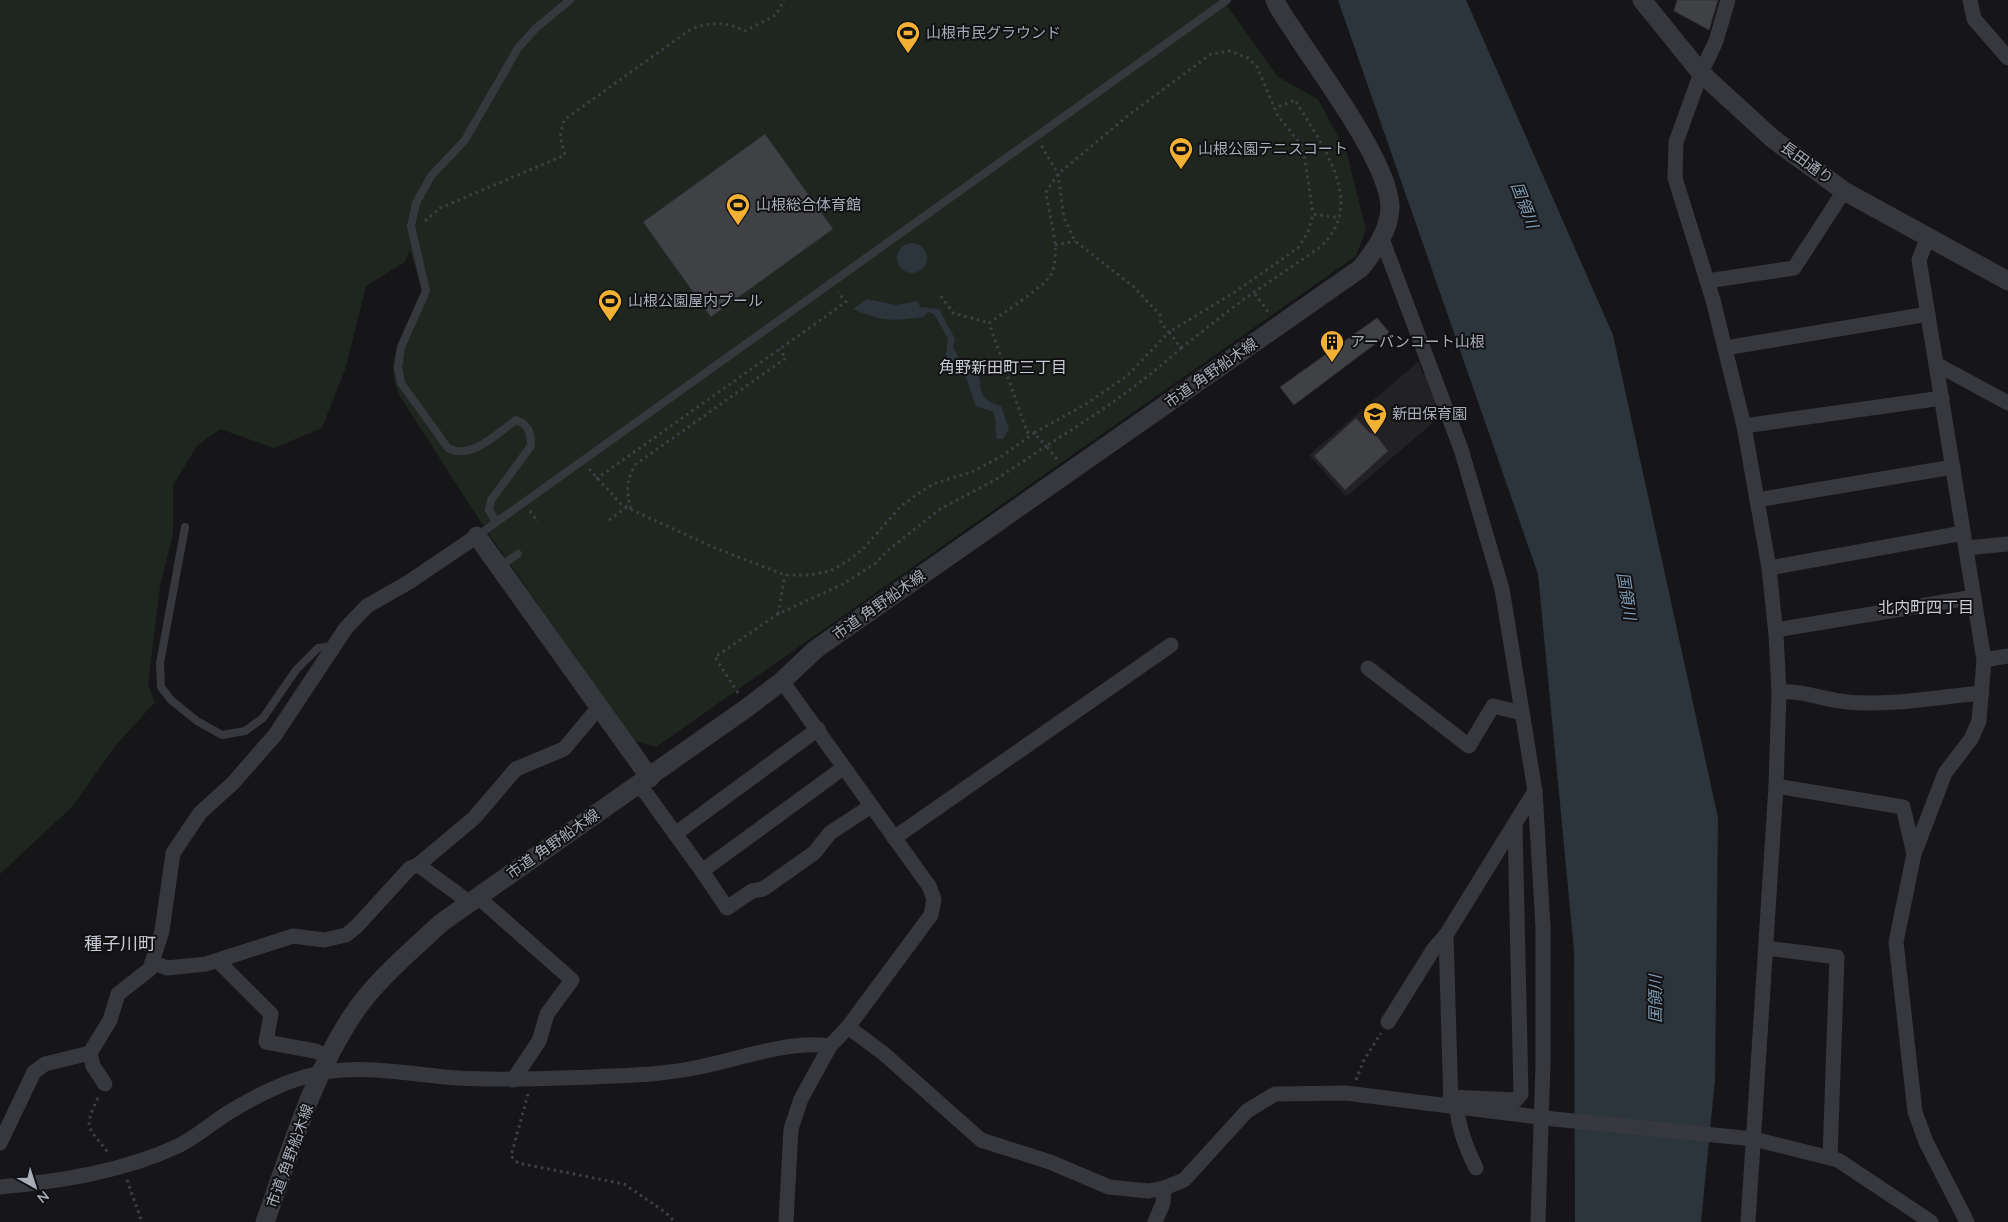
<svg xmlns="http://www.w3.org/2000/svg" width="2008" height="1222" font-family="Quicksand,'Noto Sans JP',sans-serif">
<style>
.built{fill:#222225}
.green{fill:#1e261f}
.water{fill:#2c353c}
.building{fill:#404145;stroke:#303034}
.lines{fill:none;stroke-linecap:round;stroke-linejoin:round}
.path{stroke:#3d3f44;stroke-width:3;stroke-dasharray:2.5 4;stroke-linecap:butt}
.service{stroke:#37383d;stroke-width:8}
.minor{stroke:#37383d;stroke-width:15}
.tertiary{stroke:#37383d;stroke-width:19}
.labels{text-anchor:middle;stroke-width:4;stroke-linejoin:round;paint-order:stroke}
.poi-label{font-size:15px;fill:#a8adb8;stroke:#111113;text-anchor:start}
.street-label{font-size:15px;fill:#a8adb8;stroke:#111113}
.water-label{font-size:16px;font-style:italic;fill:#7f9bb3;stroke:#111113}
.neighbourhood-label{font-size:16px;fill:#c9ccd4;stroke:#111113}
.quarter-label{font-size:18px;fill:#c9ccd4;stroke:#111113}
</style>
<rect width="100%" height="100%" fill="#161618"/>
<path class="built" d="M1419 361 1423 374 1429 373 1442 415 1346 497 1309 455Z"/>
<path class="green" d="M0 0H1223L1278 77 1318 99 1347 153 1366 230 1356 256 656 747 633 740 482 524 401 398C386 366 394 355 408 325 413 314 417 301 422 289L410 250 405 262 366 286 346 367 322 428 274 448 220 429 197 446 173 485V535L160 586 148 684 155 702 116 745 73 806 0 874Z"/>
<g class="water">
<path d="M1338 0H1466L1613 335 1718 818 1715 1080 1701 1222H1575L1574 950 1538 574Z"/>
<circle cx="912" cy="258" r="15"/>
<path d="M867 299 896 305 918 301 920 307 939 309 955 339 953 347 959 358 978 369C982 390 977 399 1001 406L1009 429 1003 439H997C994 430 998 422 993 412L976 406 966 378 949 362 946 355 948 339 934 314 928 312 923 317C891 321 883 322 853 309Z"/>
</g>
<g class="building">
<path d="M1677 0H1718L1709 30 1674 11Z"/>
<path d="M765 134 833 229 711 317 643 222Z"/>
<path d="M1377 318 1389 332 1383 338 1294 405 1280 387Z"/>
<path d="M1356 418 1370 433 1375 434 1388 451 1345 490 1314 456Z"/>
</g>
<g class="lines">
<g class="path">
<path d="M425 221 440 208 565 155 560 137 564 120 691 29C712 22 725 21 745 31L776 15 784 0"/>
<path d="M1055 245 1075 241"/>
<path d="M1255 294 1269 313"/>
<path d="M941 296 953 313 989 323"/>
<path d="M989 323C1002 314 1047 285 1052 273 1061 248 1049 217 1046 192L1058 174 1130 114 1211 54 1230 51 1248 58 1257 67 1278 116 1303 147 1313 214"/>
<path d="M1181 348 1244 299 1319 248C1369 204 1321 144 1295 100L1275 108"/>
<path d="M1057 459 1046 446C1094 416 1139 386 1181 348L1169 332 1235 292 1298 248 1308 232 1313 214 1340 218"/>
<path d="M589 469 621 504 632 510 715 548 785 575H810L830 571 846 562 863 549 901 506 919 493 933 484 974 471 1002 456 1034 433 1027 432 989 323"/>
<path d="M596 479 846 302 838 292"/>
<path d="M631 509C626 491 626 480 636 464L786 358 779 349"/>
<path d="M530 511 538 522"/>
<path d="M609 520 627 507"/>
<path d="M778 614 785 575"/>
<path d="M738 693 715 657 778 614 843 584 876 563 887 551 940 509 995 480 1046 446 1034 433 1086 404 1127 376 1169 332 1161 323 1160 315 1134 287 1075 241 1064 218 1058 174 1041 145"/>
<path d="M1356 1080 1364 1060 1381 1033"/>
<path d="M528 1094 511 1156 518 1163 624 1184 665 1212 675 1222"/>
<path d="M98 1098C82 1130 89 1127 109 1154"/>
<path d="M127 1180 142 1222"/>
</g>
<g class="service">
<path d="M496 522 489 510 491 500 531 446C531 432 529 425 516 420 497 433 471 461 448 448L401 383 398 367 401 347 426 291 411 226 416 203 431 176 465 140 518 48 536 28 570 0"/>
<path d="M185 527 160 663 161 687 171 700 197 721 222 735 245 731 263 718 296 670 318 648 333 646"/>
<path d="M477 536 1227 0"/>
<path d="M499 567 518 554"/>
</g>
<g class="minor">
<path d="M1728 0 1716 41 1701 73 1676 142 1675 178 1713 300 1744 426 1769 568 1776 635 1779 692 1776 786 1748 1222"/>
<path d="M1970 0 1974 19 2008 58"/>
<path d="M1928 237 1919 260 1984 660 1979 721 1971 739 1945 773 1914 854 1896 942 1915 1112 1926 1142 1967 1222"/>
<path d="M1382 239 1461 449 1502 589 1535 791 1543 927V1063L1538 1222"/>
<path d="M1707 281 1794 268 1844 191"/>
<path d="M1725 348 1928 314"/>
<path d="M1936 364 2008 403"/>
<path d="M1744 426 1942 398"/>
<path d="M1757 500 1953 467"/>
<path d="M1966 548 2008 544"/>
<path d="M1769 568 1963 533"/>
<path d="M1776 630 1974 597"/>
<path d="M1984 660 2008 656"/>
<path d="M1368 668 1469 746 1493 706 1522 713"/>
<path d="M1779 692C1803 690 1823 700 1847 702 1891 706 1938 697 1982 693"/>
<path d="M640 785 702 871 843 768"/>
<path d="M1776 786 1903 807 1914 854"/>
<path d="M675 834 818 729"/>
<path d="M894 838 1171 645"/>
<path d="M702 871 727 908 752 891 763 889 814 853 830 833 871 806"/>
<path d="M478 897 572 980 547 1014 539 1041 513 1080"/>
<path d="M469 902 418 865 474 818 516 769 564 749 599 707"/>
<path d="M1766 948 1837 957 1830 1158"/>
<path d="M218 961 271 1014 266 1042 315 1051 330 1057"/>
<path d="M152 962 167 968 206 964 293 936 324 940 346 935 357 926 410 868 418 865"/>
<path d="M1388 1022 1433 950 1446 935"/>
<path d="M848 1027 883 1053 981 1140 1050 1162 1109 1187 1148 1191 1164 1188"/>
<path d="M90 1053 93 1066 105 1084"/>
<path d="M1450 1097 1516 1100 1521 1094 1515 825"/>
<path d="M1451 1106 1446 935 1535 791"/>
<path d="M1457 1107C1458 1128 1467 1149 1476 1168"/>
<path d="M0 1143 34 1072 45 1064 90 1053 110 1020 118 994 150 969 162 931 173 853 200 813 233 783 275 735 346 628 367 606 409 582 477 536"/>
<path d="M0 1187C61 1181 123 1172 180 1145 196 1137 211 1124 226 1114 256 1096 286 1080 320 1073 365 1064 413 1075 458 1078 503 1081 547 1078 592 1077 628 1075 663 1075 699 1067 740 1059 788 1040 830 1046L848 1027 931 915 934 899 929 886 782 681"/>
<path d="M786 1222 791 1129 801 1099 830 1046"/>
<path d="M1155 1222 1163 1203 1164 1188 1184 1180 1247 1111 1275 1094 1346 1093 1554 1119 1754 1139 1838 1160 1931 1222"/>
</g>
<g class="tertiary">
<path d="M1642 0 1701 73 1773 139 1844 191 2008 281"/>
<path d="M477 536 650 778"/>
<path d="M265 1222C290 1153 311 1078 352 1016 374 982 411 951 441 923L748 707 782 681 816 649 1361 268C1375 250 1390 230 1390 206 1388 162 1322 75 1297 36 1290 24 1280 13 1275 0"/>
</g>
</g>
<defs>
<g id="stadium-pin" transform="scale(1.25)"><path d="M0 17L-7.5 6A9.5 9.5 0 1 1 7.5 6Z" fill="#f2b134" stroke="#111113"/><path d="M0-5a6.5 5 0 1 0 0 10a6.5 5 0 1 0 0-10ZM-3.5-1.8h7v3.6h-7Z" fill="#111"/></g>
<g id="building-pin" transform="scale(1.25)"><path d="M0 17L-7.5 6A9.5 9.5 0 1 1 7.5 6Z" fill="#f2b134" stroke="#111113"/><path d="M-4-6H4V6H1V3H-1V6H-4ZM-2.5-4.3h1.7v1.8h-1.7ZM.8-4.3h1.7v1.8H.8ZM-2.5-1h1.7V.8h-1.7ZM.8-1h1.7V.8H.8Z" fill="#111"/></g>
<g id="school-pin" transform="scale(1.25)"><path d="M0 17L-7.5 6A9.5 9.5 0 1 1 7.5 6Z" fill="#f2b134" stroke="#111113"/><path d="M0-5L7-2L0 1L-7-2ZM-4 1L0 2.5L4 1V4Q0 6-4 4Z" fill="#111"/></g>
</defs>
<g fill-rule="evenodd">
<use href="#stadium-pin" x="908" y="33"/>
<use href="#stadium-pin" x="1181" y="149"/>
<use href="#stadium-pin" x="738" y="205"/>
<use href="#stadium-pin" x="610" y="301"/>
<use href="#building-pin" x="1332" y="342"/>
<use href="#school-pin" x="1375" y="414"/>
</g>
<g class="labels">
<g class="poi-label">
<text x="926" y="38">山根市民グラウンド</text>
<text x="1198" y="154">山根公園テニスコート</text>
<text x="756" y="210">山根総合体育館</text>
<text x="628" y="306">山根公園屋内プール</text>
<text x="1350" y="347">アーバンコート山根</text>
<text x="1392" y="419">新田保育園</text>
</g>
<g class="street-label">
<text transform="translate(1807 163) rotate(36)" y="5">長田通り</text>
<text transform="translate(1211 373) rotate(-35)" y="5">市道 角野船木線</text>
<text transform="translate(879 605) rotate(-35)" y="5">市道 角野船木線</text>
<text transform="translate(553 844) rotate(-35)" y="5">市道 角野船木線</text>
<text transform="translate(290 1156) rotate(-70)" y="5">市道 角野船木線</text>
</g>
<g class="water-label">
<text transform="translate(1525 205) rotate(69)" y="6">国領川</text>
<text transform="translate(1627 596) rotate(81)" y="6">国領川</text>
<text transform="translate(1655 999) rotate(-90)" y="6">国領川</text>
</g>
<g class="neighbourhood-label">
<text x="1003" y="373">角野新田町三丁目</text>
<text x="1926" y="613">北内町四丁目</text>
</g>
<g class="quarter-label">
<text x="120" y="950">種子川町</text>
</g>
</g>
<g transform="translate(35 1187) rotate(141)" stroke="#111113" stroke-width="4" paint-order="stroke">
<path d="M0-4L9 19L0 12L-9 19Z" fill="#a8adb8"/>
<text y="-8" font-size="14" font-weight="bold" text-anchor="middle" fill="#a8adb8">N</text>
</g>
</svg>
